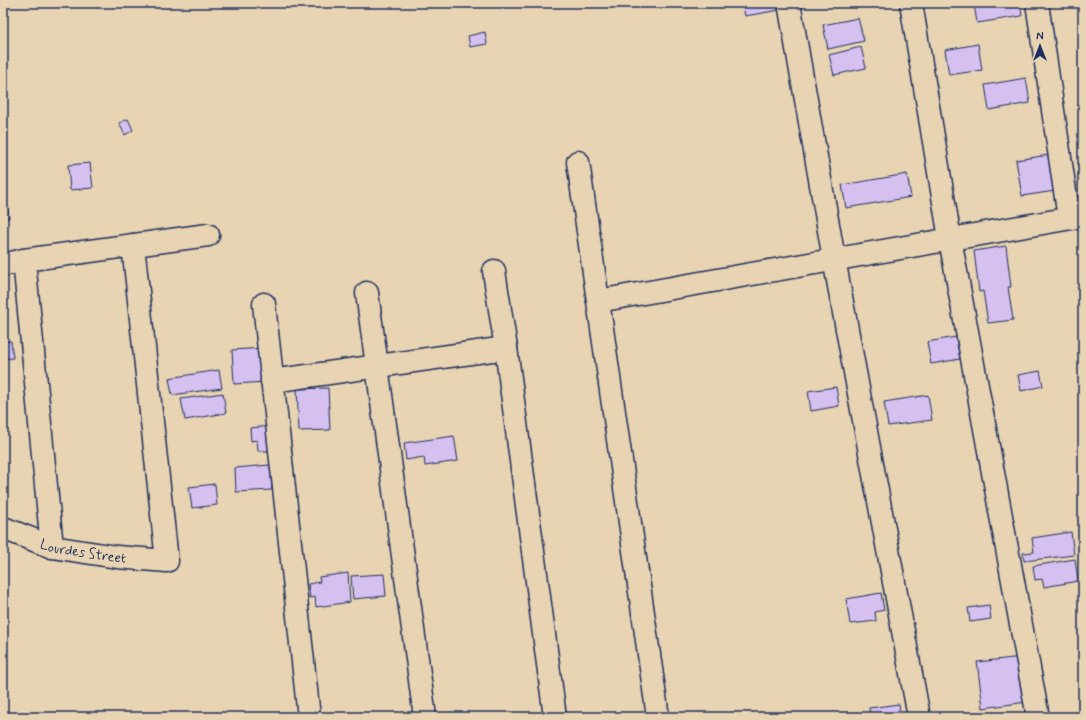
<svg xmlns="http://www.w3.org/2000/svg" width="1086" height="720" font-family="Mynerve,sans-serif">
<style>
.building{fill:#d5c0f0;stroke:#1b2f5e}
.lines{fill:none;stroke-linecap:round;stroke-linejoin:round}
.minor-casing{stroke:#1b2f5e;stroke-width:25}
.minor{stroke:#e8d3b2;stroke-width:22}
.labels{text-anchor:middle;stroke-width:3.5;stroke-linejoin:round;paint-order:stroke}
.street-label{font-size:14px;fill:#1b2f5e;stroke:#e8d3b2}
</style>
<rect width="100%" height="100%" fill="#e8d3b2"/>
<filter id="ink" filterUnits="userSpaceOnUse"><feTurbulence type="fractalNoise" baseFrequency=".025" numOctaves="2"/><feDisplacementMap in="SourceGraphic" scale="8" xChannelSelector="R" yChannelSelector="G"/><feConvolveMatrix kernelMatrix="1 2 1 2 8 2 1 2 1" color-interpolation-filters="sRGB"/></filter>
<g filter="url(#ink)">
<g class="building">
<path d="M742 3H779L780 10 745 16Z"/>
<path d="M974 3H1020L1022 16 977 23Z"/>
<path d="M858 18 864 41 828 49 823 25Z"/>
<path d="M485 32 487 44 470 47 468 36Z"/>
<path d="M978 44 982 70 949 75 945 50Z"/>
<path d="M861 47 866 68 834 75 829 55Z"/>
<path d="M1026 78 1030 103 989 110 985 85Z"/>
<path d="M1083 104V119H1082L1078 105Z"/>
<path d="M128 119 133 130 125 135 119 123Z"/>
<path d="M1049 155 1055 191 1022 196 1016 160Z"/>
<path d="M90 163 93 188 70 190 68 165Z"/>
<path d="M907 174 911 197 846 208 842 185Z"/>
<path d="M3 189H6L9 218 3 219Z"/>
<path d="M1006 246 1011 287H1008L1013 320 988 323 983 291 979 292 974 251Z"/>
<path d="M956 337 960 359 931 364 927 342Z"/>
<path d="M11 341 13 358 3 359V342Z"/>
<path d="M264 348 266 382 234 384 232 350Z"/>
<path d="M219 370 222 388 172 395 169 378Z"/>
<path d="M1040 371 1043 386 1021 391 1018 375Z"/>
<path d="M836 387 839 406 811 411 808 391Z"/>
<path d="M328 388 330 430 299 431 297 389Z"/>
<path d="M223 393 226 413 185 420 181 399Z"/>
<path d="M928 395 932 420 888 426 884 402Z"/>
<path d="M272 426 269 451H258L257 440 251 441 250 428Z"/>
<path d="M454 436 458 461 425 466 424 457 406 460 404 443Z"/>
<path d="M270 465 272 490 236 492 235 468Z"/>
<path d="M215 484 217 505 192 508 189 487Z"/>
<path d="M1071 532 1074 555 1024 561 1023 553 1034 552 1032 538Z"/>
<path d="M1075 559 1078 581 1044 587 1042 579 1035 580 1033 566Z"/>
<path d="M348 573 350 602 316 607 315 597 310 598 308 584 320 582 319 577Z"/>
<path d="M384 574 386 596 353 599 351 576Z"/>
<path d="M881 593 884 610 875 612 876 621 850 624 846 599Z"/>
<path d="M989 605 991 619 970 622 968 608Z"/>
<path d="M1022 657 1027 702 983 708 977 662Z"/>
<path d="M899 704 901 717H870L869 708Z"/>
</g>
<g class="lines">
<g class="minor-casing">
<g id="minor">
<path d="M789 3 834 259 919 717"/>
<path d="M911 3 950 239 1038 717"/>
<path d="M1037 3 1069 218"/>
<path d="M578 162 658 717"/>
<path d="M24 260 52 547"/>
<path d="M3 265 24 260 208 235"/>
<path d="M494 271 506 348 555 717"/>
<path d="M367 293 425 717"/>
<path d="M598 301 1083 216"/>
<path d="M264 304 309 717"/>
<path d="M272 381 506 348"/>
<path id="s1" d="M3 528 52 547 117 557 167 561 133 245"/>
</g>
</g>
<use href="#minor" class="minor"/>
</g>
</g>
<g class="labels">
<g class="street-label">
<text dy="5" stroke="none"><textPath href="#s1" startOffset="84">Lourdes Street</textPath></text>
</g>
</g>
<rect width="1086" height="720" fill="none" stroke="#e8d3b2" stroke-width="16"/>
<rect x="8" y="8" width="1070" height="704" fill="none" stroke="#1b2f5e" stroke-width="1.5" filter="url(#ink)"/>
<g transform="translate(1040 46)" stroke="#e8d3b2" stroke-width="3" paint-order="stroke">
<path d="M0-3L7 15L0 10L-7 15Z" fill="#1b2f5e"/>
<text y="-6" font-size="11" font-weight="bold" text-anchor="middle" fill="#1b2f5e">N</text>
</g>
</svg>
